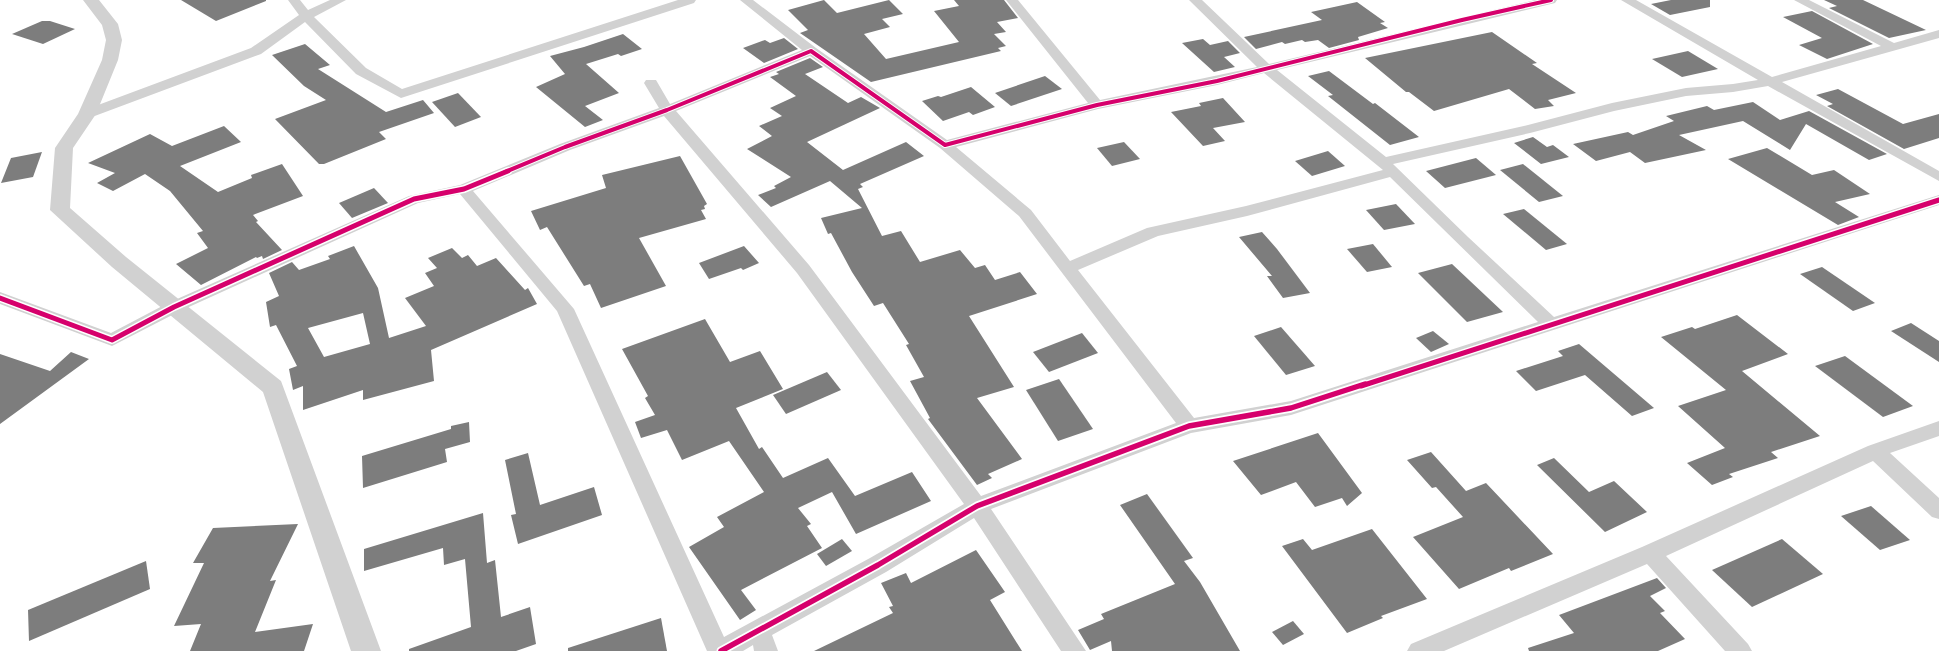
<svg xmlns="http://www.w3.org/2000/svg" width="1939" height="651" font-family="'Exo 2',sans-serif">
<style>
.building{fill:#7d7d7d;fill-rule:evenodd}
.lines{fill:none;stroke-linecap:round;stroke-linejoin:round}
.minor{fill:#d1d1d1;fill-rule:evenodd}
.tertiary{fill:#d1d1d1;fill-rule:evenodd}
.cycleway-far2-casing{stroke:#fff;stroke-width:6}
.cycleway-far1-casing{stroke:#fff;stroke-width:8}
.cycleway-casing{stroke:#fff;stroke-width:9}
.cycleway-far2{stroke:#d6006c;stroke-width:4}
.cycleway-far1{stroke:#d6006c;stroke-width:5}
.cycleway{stroke:#d6006c;stroke-width:5.5}
</style>
<rect width="100%" height="100%" fill="#fff"/>
<g class="building">
<path d="M181 0H266V1L216 21Z"/>
<path d="M824 0 837 13 889 0 903 14 882 19 890 27 864 34 886 59 959 42 934 11 959 6 954 0H1004L1018 18 997 22 1006 32 994 34 1006 46 998 48 1001 51 871 82 800 33 808 30 788 10Z"/>
<path d="M1671 0H1710V7L1670 15 1651 4Z"/>
<path d="M1824 0H1863L1926 30 1889 38 1829 8 1837 6Z"/>
<path d="M1357 2 1385 22 1380 23 1388 28 1358 37 1359 40 1329 48 1318 40 1305 42 1302 40 1285 44 1282 42 1256 49 1244 37 1322 20 1311 12Z"/>
<path d="M1812 11 1873 44 1827 59 1799 45 1822 38 1783 17Z"/>
<path d="M42 21H50L75 29 43 44 12 34Z"/>
<path d="M1492 32 1537 63 1532 64 1576 93 1548 100 1554 106 1535 109 1509 89 1434 111 1409 92H1406L1365 58Z"/>
<path d="M623 34 642 49 621 56 618 54 586 64 619 93 585 106 603 120 585 127 536 87 565 74 550 56 584 47Z"/>
<path d="M784 38 798 49 764 63 743 48 765 40 770 43Z"/>
<path d="M1203 39 1210 45 1228 41 1240 53 1224 57 1235 67 1214 72 1182 43Z"/>
<path d="M305 44 330 65 318 69 386 112 423 100 434 113 379 132 386 139 324 164H319L275 119 326 100 304 86 272 55Z"/>
<path d="M1688 51 1718 69 1682 77 1652 59Z"/>
<path d="M810 58 823 67 805 74 848 103 861 97 880 108 807 142 843 170 906 142 924 156 860 184 863 187 858 189 882 236 901 231 920 262 960 250 975 268 985 265 995 280 1020 272 1037 294 969 316 1014 387 977 398 1022 459 988 474 992 478 977 485 928 419 930 418 910 381 924 377 906 345 909 344 883 303 874 306 852 272 831 233 828 234 821 218 862 208 830 181 771 207 758 195 776 188 774 186 791 177 747 149 772 136 759 126 782 116 770 108 796 96 770 77 779 74 776 72Z"/>
<path d="M1329 71 1373 104 1375 103 1419 137 1390 145 1328 96 1333 95 1308 76Z"/>
<path d="M1045 76 1062 89 1011 106 995 93Z"/>
<path d="M971 87 995 107 973 115 969 112 943 121 922 101 938 96 941 97Z"/>
<path d="M1838 89 1903 124 1939 114V138L1904 149 1827 106 1833 104 1816 95Z"/>
<path d="M458 93 481 117 455 127 432 102Z"/>
<path d="M1223 98 1245 122 1213 128 1225 141 1203 146 1171 112 1201 106 1199 103Z"/>
<path d="M1753 102 1780 120 1809 111 1887 154 1869 160 1806 124 1790 150 1743 121 1679 135 1706 150 1645 163 1630 152 1596 161 1573 144 1628 132 1633 135 1674 121 1666 116 1707 106 1714 110Z"/>
<path d="M224 126 241 142 180 166 218 192 252 178 251 175 282 164 303 196 253 215 258 221 256 222 282 250 263 259 262 256 257 258 256 257 201 285 176 264 208 248 197 233 203 231 170 191 145 174 113 191 97 183 115 173 88 163 150 134 172 146Z"/>
<path d="M1533 137 1547 147 1553 145 1569 157 1541 164 1514 143Z"/>
<path d="M1124 142 1140 159 1112 166 1097 148Z"/>
<path d="M1767 148 1812 175 1834 170 1870 194 1835 202 1859 217 1838 225 1728 159Z"/>
<path d="M1328 151 1345 166 1312 176 1295 161Z"/>
<path d="M42 152 33 177 1 183 11 158Z"/>
<path d="M680 156 707 204 704 206 705 209 701 210 706 219 639 238 666 286 601 308 590 284 584 286 547 227 540 230 531 211 606 188 602 175Z"/>
<path d="M1476 158 1496 175 1445 188 1426 171Z"/>
<path d="M1523 164 1563 196 1539 202 1500 170Z"/>
<path d="M374 188 388 203 352 218 339 203Z"/>
<path d="M1396 204 1415 224 1384 230 1366 210Z"/>
<path d="M1524 209 1567 244 1546 250 1503 214Z"/>
<path d="M1262 232 1277 249 1310 293 1283 298 1267 276H1272L1239 237Z"/>
<path d="M1373 244 1392 267 1367 272 1347 249Z"/>
<path d="M354 246 378 288 389 338 426 326 405 298 434 286 425 273 437 268 428 258 452 248 462 258 468 255 477 266 496 258 525 290 528 288 537 304 431 350 434 381 363 400V390L303 410V386L293 390 289 369 297 366 276 325 270 327 266 302 279 296 269 273 292 262 299 270 330 259 328 256ZM363 313 370 344 324 357 308 328Z"/>
<path d="M744 246 759 263 743 270 741 268 709 279 699 263Z"/>
<path d="M1452 264 1503 312 1467 322 1418 273Z"/>
<path d="M1822 267 1875 303 1853 311 1800 274Z"/>
<path d="M1737 315 1788 354 1742 371 1820 436 1771 452 1778 458 1729 474 1733 477 1712 485 1687 463 1725 448 1678 406 1726 390 1661 337 1692 327 1695 329Z"/>
<path d="M705 319 730 362 760 351 783 389 736 408 759 449 762 447 783 478 828 458 855 496 912 472 931 501 856 534 832 492 798 508 811 524 807 526 822 548 741 590 756 610 740 620 689 547 724 527 717 517 764 492 729 441 682 460 667 430 641 438 635 422 655 415 645 398 648 396 622 349Z"/>
<path d="M1911 323 1939 341V362L1891 331Z"/>
<path d="M1281 327 1315 366 1286 375 1254 336Z"/>
<path d="M1433 331 1449 344 1431 352 1416 338Z"/>
<path d="M1082 333 1098 353 1049 372 1033 352Z"/>
<path d="M1579 344 1654 408 1632 416 1585 375 1536 391 1516 371 1563 356 1558 351Z"/>
<path d="M71 352 89 359 0 424V354L50 371Z"/>
<path d="M1845 356 1913 406 1883 417 1815 366Z"/>
<path d="M827 372 841 390 786 414 773 395Z"/>
<path d="M1059 379 1093 429 1058 441 1026 390Z"/>
<path d="M469 422 470 442 445 449 447 462 363 488 362 456 451 429V426Z"/>
<path d="M1318 433 1362 493 1347 506 1342 498 1315 507 1296 482 1261 495 1233 461Z"/>
<path d="M1431 452 1466 491 1486 483 1553 554 1511 571 1509 568 1459 589 1413 537 1463 517 1436 487 1432 488 1407 460Z"/>
<path d="M528 453 540 505 594 487 602 515 518 544 511 515 516 514 505 460Z"/>
<path d="M1554 458 1589 492 1614 481 1647 512 1605 532 1537 465Z"/>
<path d="M1147 494 1193 558 1184 561 1200 582 1240 651H1112L1111 641 1090 650 1078 630 1104 619 1101 614 1175 584 1120 505Z"/>
<path d="M1871 506 1910 540 1880 550 1841 516Z"/>
<path d="M483 513 487 563 495 560 501 617 530 607 536 644 516 651H409V649L471 627 465 559 444 565 443 548 364 571V549Z"/>
<path d="M298 524 270 581 276 580 255 632 313 624 304 651H190L201 624 174 626 204 563H193L213 528Z"/>
<path d="M1372 529 1427 599 1381 616 1383 618 1347 633 1282 546 1303 539 1312 550Z"/>
<path d="M842 539 852 551 826 566 817 554Z"/>
<path d="M1782 539 1823 574 1752 607 1712 570Z"/>
<path d="M976 550 1005 592 990 600 1022 651H814L893 613 889 607 893 606 881 583 906 573 911 583Z"/>
<path d="M146 561 150 589 29 641 28 610Z"/>
<path d="M1657 578 1666 588 1650 596 1665 611 1660 613 1685 639 1658 651H1529L1528 648 1574 633 1559 615Z"/>
<path d="M661 618 667 651H568V648Z"/>
<path d="M1293 621 1304 634 1283 645 1272 632Z"/>
</g>
<g class="lines">
<g class="minor">
<path d="M288 0H300L308 10 330 0H346L314 17 366 68 402 89 678 0H696L694 3 401 98 356 74 305 22 261 54 92 117 87 118 80 114 82 111 251 48 299 15Z"/>
<path d="M740 0H753L816 48 947 140 1088 103 1006 0H1018L1100 100 1257 67 1189 0H1202L1269 64 1535 0H1557L1555 3 1277 70 1386 157 1528 125 1612 103 1686 88 1733 84 1758 80 1621 0H1636L1772 77 1881 46 1794 0H1809L1894 43 1939 30V38L1782 82 1939 171V181L1768 86 1733 92 1686 96 1614 111 1530 133 1393 164 1468 237 1554 317 1939 195V205L1291 415 1191 433 991 509 1086 651H1061L974 518 886 572 772 635 778 651H754L753 645 743 651H707L557 311 460 194 418 203 180 311 112 346 0 304V292L111 333 168 303 409 196 460 185 560 144 659 108 644 83 646 80H656L670 104 802 50ZM810 56 940 148 1019 216 1176 423 981 496 809 265 676 111ZM1264 73 1383 170 1246 206 1147 228 1070 261 1031 210 956 147 1098 109 1217 85ZM664 116 797 273 964 504 870 558 724 637 574 309 473 191 570 150ZM1390 177 1538 322 1291 401 1194 418 1078 270 1158 236 1247 216Z"/>
<path d="M1939 421V436L1890 453 1939 498V519L1932 517 1873 461 1666 556 1748 644 1752 651H1725L1647 564 1444 651H1407L1411 644 1642 547 1868 446Z"/>
</g>
<path class="tertiary" d="M83 0H99L118 24 122 40 118 60 96 114 73 148 70 208 126 257 281 381 381 651H351L263 392 112 267 50 210 55 148 78 114 102 60 106 40 102 25Z"/>
<g class="cycleway-far2-casing">
<path id="cycleway-far2" d="M505 172 565 147 667 110 811 51 945 145 1097 105 1217 81 1462 20 1551 0"/>
</g>
<g class="cycleway-far1-casing">
<g id="cycleway-far1">
<path d="M0 298 112 340 174 307 414 199 464 189 508 171"/>
<path d="M1361 386 1939 200"/>
</g>
</g>
<g class="cycleway-casing">
<path id="cycleway" d="M721 651 878 565 977 506 1189 426 1291 408 1365 384"/>
</g>
<use href="#cycleway-far2" class="cycleway-far2"/>
<use href="#cycleway-far1" class="cycleway-far1"/>
<use href="#cycleway" class="cycleway"/>
</g>
</svg>
